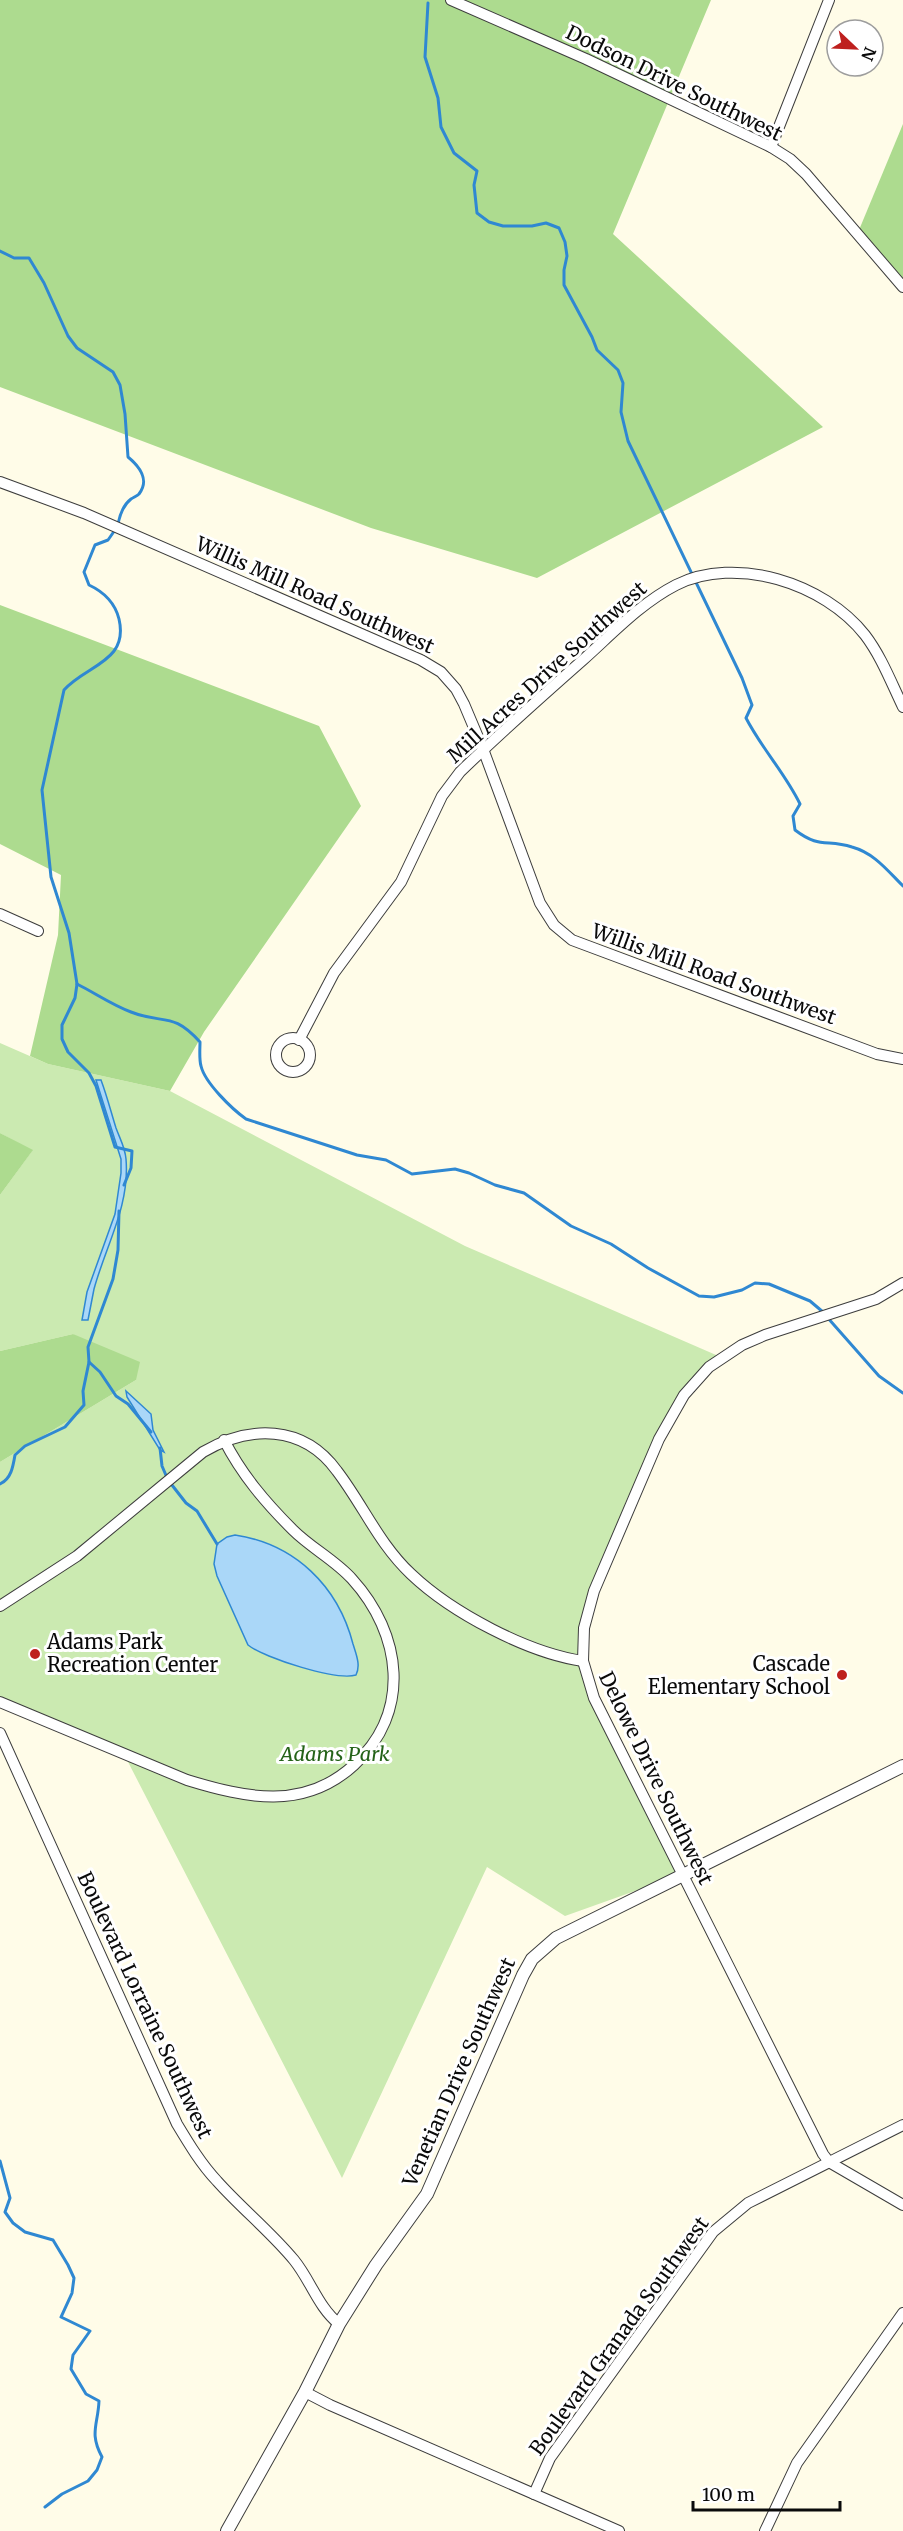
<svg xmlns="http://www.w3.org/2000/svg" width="903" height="2531" font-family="Merriweather,serif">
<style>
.green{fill:#cbeab1}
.forest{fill:#addb8f}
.water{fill:#aad7f8;stroke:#2f88d2;stroke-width:1.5}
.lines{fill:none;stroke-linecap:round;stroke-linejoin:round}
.stream{stroke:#2f88d2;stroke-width:3}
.minor-casing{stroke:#3d3d3d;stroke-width:12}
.tertiary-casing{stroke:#3d3d3d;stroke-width:14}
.minor{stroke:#fff;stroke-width:10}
.tertiary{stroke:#fff;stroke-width:12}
.poi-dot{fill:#be201e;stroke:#fff;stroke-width:2}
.labels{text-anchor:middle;stroke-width:6;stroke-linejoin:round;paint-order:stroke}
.street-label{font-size:20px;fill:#0a0a0a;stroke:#fff}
.poi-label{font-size:20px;fill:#0a0a0a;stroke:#fff;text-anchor:start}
.park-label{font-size:20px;font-style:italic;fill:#256319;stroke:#fff}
</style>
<rect width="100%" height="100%" fill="#fffce8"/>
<path class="green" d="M0 1043 48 1064 170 1091 465 1246 723 1358 686 1385 660 1430 626 1501 586 1622 580 1666 677 1876 565 1916 487 1867 342 2178 126 1758 0 1703V1462L136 1380 73 1334 0 1351V1195L32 1151 0 1133Z"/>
<g class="forest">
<path d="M0 0H711L613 234 823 427 537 578 371 528 0 387Z"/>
<path d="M903 124V286L859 230Z"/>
<path d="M0 605 319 726 361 806 204 1032 170 1091 48 1064 30 1056 58 935 61 875 0 844Z"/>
<path d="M0 1133 33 1150 0 1195Z"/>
<path d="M73 1334 140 1362 136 1380 0 1462V1351Z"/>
</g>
<g class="water">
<path d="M96 1080H101C107 1096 111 1112 116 1128 120 1139 125 1147 126 1159 130 1206 106 1245 94 1289 92 1299 90 1310 88 1320H82L87 1292 115 1214 121 1173V1159Z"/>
<path d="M126 1391 151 1414 153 1430 164 1452 160 1450 127 1397Z"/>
<path d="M235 1535C295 1544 338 1586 353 1644 356 1654 361 1665 356 1675 337 1681 264 1658 248 1645L217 1576 214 1564 217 1544 227 1537Z"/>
</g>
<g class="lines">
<g class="stream">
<path d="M428 3 425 57 438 98 441 127 454 153 477 171 474 185 477 213 489 222 503 226H532L546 223 559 228 565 242 567 256 564 270V285L592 337 597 350 618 370 623 383 621 412 628 441 742 678 752 705 746 718C762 749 785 773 800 804L793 816 795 830C820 849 826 839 852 847 874 853 887 870 903 886"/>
<path d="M0 251 14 258H29L44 283 68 336 77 348 113 372 120 385 125 414 128 457C139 466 150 480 139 494 137 496 134 497 131 499 123 505 120 514 118 524"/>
<path d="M115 530 108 540 95 545 84 572 89 585C104 592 115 603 119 619 129 662 86 665 64 690L42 790 51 877 69 933 77 984 75 998 62 1025V1039L68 1052 89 1073 96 1086 115 1147 132 1151 131 1168 124 1185"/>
<path d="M77 984C95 993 112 1005 131 1012 164 1025 172 1011 200 1042 200 1049 199 1059 201 1066 205 1083 232 1109 246 1119L357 1155 386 1160 412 1174 455 1169 469 1173 495 1185 524 1193 571 1226 611 1244 648 1268 699 1296 714 1297 742 1290 755 1283 769 1284 810 1301 823 1312"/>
<path d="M827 1317 879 1376 903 1393"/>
<path d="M89 1362 100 1372 116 1396 128 1404 151 1432"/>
<path d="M160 1448 162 1466 168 1480 186 1503 197 1511 217 1544"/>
<path d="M0 1484C11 1479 13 1467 15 1455L25 1446 65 1427 84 1405 83 1391 89 1362 88 1347 113 1279 118 1250 119 1211"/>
<path d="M0 2161 10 2198 5 2212 13 2223 25 2232 53 2240 68 2265 74 2278 72 2293 61 2317 90 2331 73 2355 71 2369 86 2394 99 2401C98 2425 89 2433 102 2457L97 2470 88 2481 62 2494 45 2507"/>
</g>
<g class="minor-casing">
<g id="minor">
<path d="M451 0 586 59 771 147 790 159 806 174 903 287"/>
<path d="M771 147 829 0"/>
<path d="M0 482 84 513 421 660 441 672 456 689 464 704 483 749 540 903 554 925 572 940 877 1054 903 1059"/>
<path d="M0 914 38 931"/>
<circle cx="293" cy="1055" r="17"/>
<path d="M299 1040 334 973 401 882 442 796 460 772C500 733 542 696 584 659 613 633 641 603 676 585 736 555 824 583 865 635 881 656 891 682 903 707"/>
<path d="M903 1283 876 1299 765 1335 742 1345 709 1367 684 1395 659 1439 594 1591 584 1628 583 1661 594 1698 823 2154 829 2162 903 2205"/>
<path d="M0 1606 77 1556 203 1452C249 1425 303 1424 337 1471 363 1505 379 1544 411 1574 452 1613 528 1653 583 1661"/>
<path d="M0 1702 187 1780C246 1798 304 1811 354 1765 412 1712 402 1634 352 1579 335 1560 311 1548 293 1530 265 1502 242 1475 224 1440"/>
<path d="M0 1733 177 2124C189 2144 201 2164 217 2181 241 2208 271 2232 294 2260 311 2281 318 2307 339 2324"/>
<path d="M305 2392 330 2405 619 2531"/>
<path d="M534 2494 550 2458 713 2232 748 2203 903 2125"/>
<path d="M765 2531 797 2463 903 2313"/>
</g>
</g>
<g class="tertiary-casing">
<path id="tertiary" d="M227 2531 305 2392 339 2324 376 2265 427 2194 523 1975 532 1959 556 1938 903 1766"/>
</g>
<use href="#minor" class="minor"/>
<use href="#tertiary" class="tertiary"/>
</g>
<g class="poi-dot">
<circle cx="35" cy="1654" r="6"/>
<circle cx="842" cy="1675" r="6"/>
</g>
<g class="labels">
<g class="street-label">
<text transform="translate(674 83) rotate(26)" y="7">Dodson Drive Southwest</text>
<text transform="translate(315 595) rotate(24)" y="7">Willis Mill Road Southwest</text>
<text transform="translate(547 672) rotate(-42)" y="7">Mill Acres Drive Southwest</text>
<text transform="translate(714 974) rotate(20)" y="7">Willis Mill Road Southwest</text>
<text transform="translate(656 1778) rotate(64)" y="7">Delowe Drive Southwest</text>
<text transform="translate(145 2005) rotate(65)" y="7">Boulevard Lorraine Southwest</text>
<text transform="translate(459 2072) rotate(-66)" y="7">Venetian Drive Southwest</text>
<text transform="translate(619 2336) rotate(-54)" y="7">Boulevard Granada Southwest</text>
</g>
<g class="poi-label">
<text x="47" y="1649">Adams Park<tspan x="47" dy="23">Recreation Center</tspan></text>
<text x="830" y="1671" text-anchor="end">Cascade<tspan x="830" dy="23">Elementary School</tspan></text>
</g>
<g class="park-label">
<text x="335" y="1761">Adams Park</text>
</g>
</g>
<g transform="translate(855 48) rotate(113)"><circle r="28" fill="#ffffff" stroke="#9d9d9d" stroke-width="1.5"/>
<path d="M0-4.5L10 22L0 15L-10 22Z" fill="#be201e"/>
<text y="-9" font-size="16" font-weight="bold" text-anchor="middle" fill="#0a0a0a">N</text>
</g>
<path d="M693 2501v9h147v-9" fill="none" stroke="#0a0a0a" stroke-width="3"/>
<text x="702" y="2501" font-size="18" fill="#0a0a0a" stroke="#ffffff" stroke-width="4.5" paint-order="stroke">100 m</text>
</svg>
